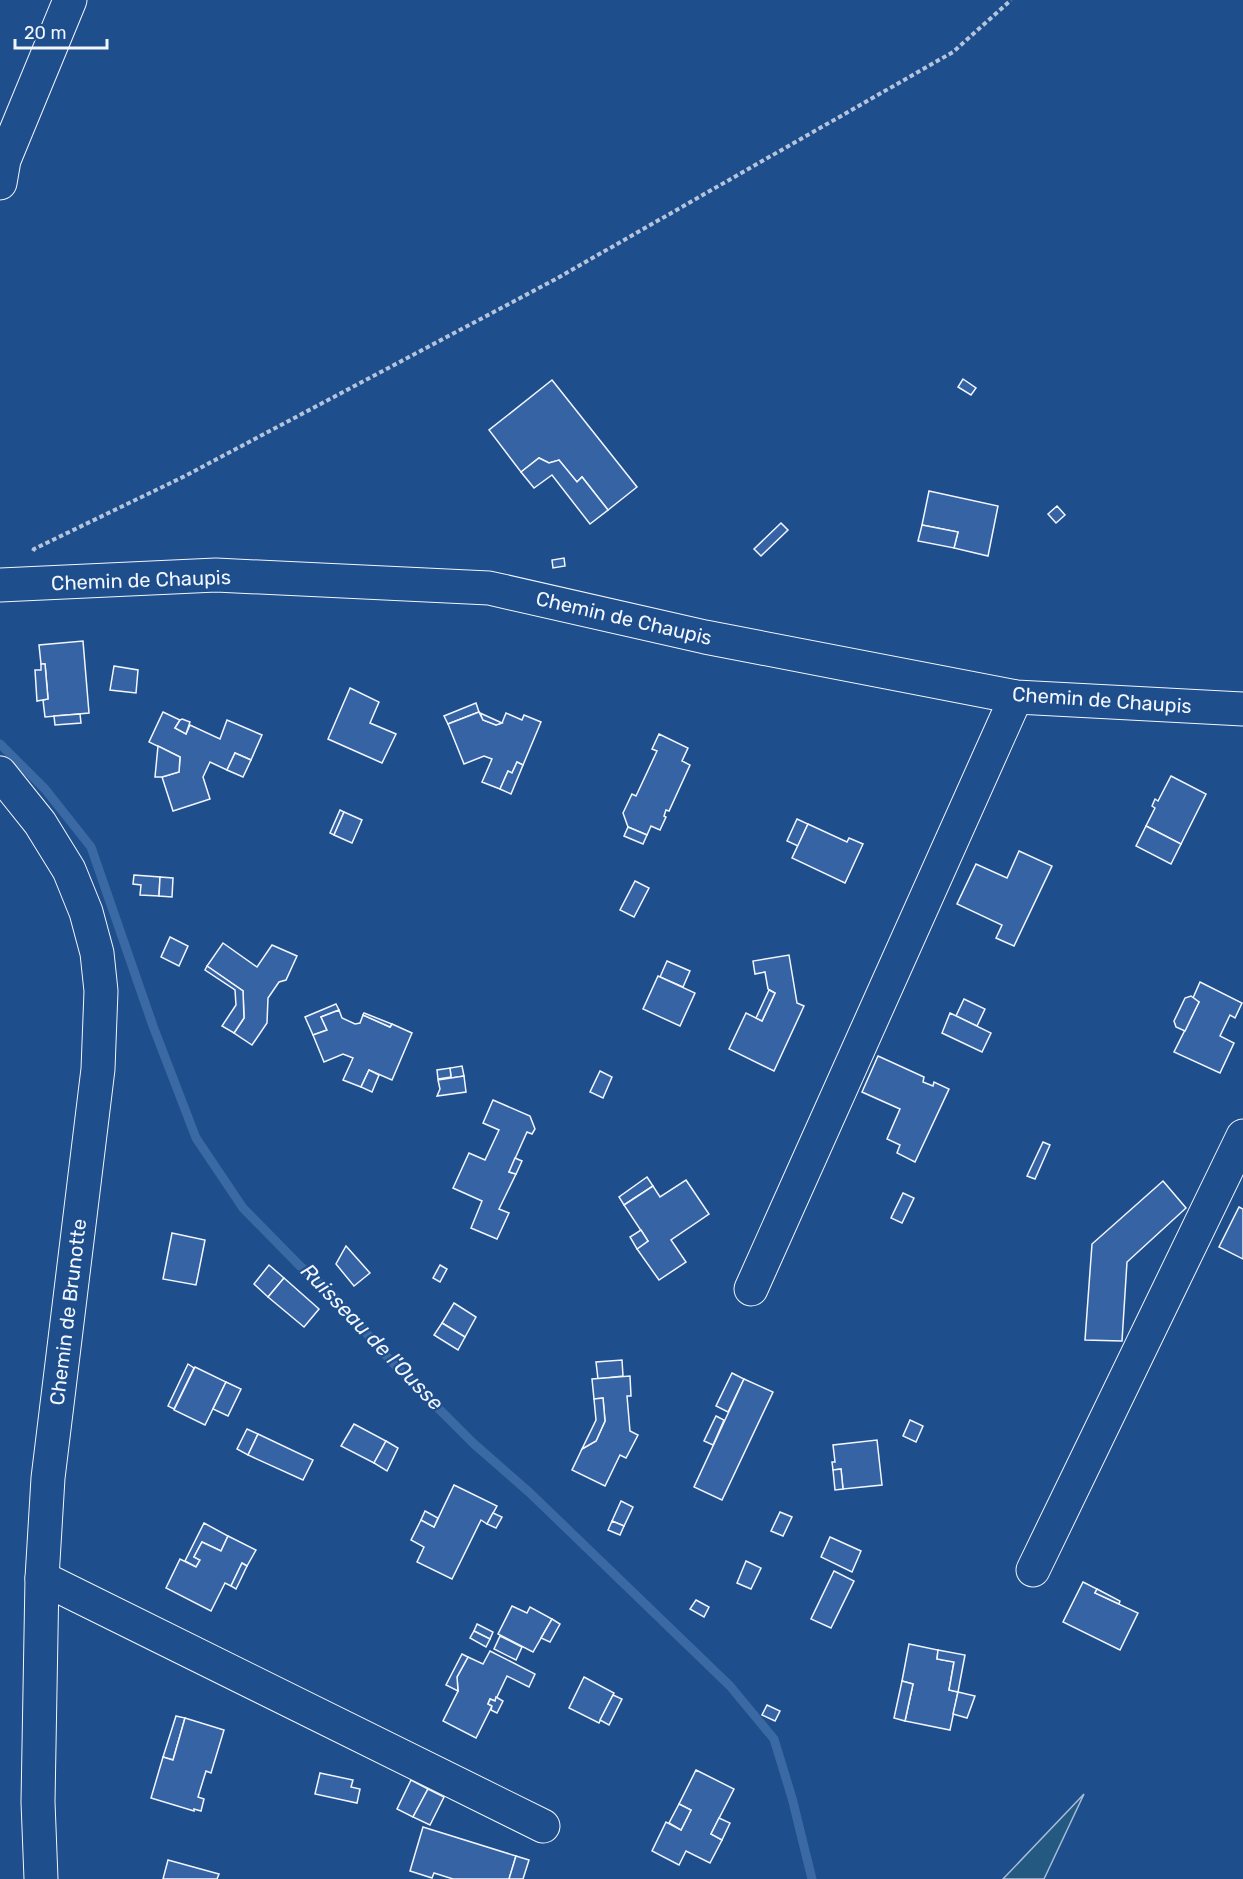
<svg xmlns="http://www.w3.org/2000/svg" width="1243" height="1879" font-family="Rubik,sans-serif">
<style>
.green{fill:#245a82;stroke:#a8bbd7;stroke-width:1.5}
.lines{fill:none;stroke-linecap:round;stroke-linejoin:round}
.stream{stroke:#3b69a3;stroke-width:9}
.building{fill:#3563a3;stroke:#f2f6ff;stroke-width:1.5}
.minor-casing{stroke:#f2f6ff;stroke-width:35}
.path{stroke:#b3c4dc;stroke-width:4;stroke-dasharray:4.5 3;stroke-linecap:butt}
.minor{stroke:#1f4e8c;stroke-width:33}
.labels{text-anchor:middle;stroke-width:4.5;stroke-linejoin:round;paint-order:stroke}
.street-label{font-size:20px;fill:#f2f6ff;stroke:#1f4e8c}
.water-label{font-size:21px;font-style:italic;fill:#f2f6ff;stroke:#1f4e8c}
</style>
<rect width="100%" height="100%" fill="#1f4e8c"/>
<path class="green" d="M1084 1794 1044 1879H1003Z"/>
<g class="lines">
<path class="stream" d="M0 744 45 789 91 847 153 1026 196 1138 243 1208 299 1265 331 1293 390 1360 473 1443 530 1493 730 1686 774 1739 792 1798 812 1879"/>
</g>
<g class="building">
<path d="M963 379 976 388 971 395 958 387Z"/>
<path d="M552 380 637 487 608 510 582 477 577 482 559 460 549 463 539 458 521 472 489 430Z"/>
<path d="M539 458 549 463 559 460 577 482 582 477 608 510 590 524 552 475 534 488 521 472Z"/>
<path d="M929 491 998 506 988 556 954 548 958 532 922 525Z"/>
<path d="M1057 506 1065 515 1056 523 1048 514Z"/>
<path d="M781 523 788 530 761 556 754 549Z"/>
<path d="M922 525 958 532 954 548 918 541Z"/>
<path d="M564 558 565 566 553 568 552 560Z"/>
<path d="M83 641 89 713 45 717 43 700 48 699 45 664H41L39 645Z"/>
<path d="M41 664H45L48 699 37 701 35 670H41Z"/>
<path d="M114 666 138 670 136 693 110 690Z"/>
<path d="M350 688 379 702 370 723 396 734 382 763 328 739Z"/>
<path d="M476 703 479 712 448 724 444 716Z"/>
<path d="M163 712 180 720 175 728 186 734 190 725 220 739 227 720 262 735 251 760 235 753 227 770 210 762 203 777 210 799 173 811 162 777 179 772 180 757 149 742Z"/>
<path d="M479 712 483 720 496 725 502 723 506 713 522 720 524 715 541 722 523 765 517 762 512 773 508 771 500 789 482 782 492 759 484 756 464 764 448 724Z"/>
<path d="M480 713 502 723 496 725 483 720Z"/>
<path d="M80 714 81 723 55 725 54 716Z"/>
<path d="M182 719 190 722 186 734 175 728 180 720Z"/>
<path d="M659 734 688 748 682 761 690 765 669 811 666 810 664 816 666 817 660 830 651 826 647 835 628 827 623 813 632 794 636 796 657 751 652 749Z"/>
<path d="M158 746 180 757 179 772 162 777H155Z"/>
<path d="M235 753 251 760 243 777 227 770Z"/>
<path d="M517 762 523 765 511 794 500 789 508 771 512 773Z"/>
<path d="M1171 776 1206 794 1181 844 1146 826 1155 808 1152 806 1155 799 1158 801Z"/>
<path d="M340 810 344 812 334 835 330 833Z"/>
<path d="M344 812 362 820 352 843 334 835Z"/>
<path d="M797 819 808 824 798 846 787 841Z"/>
<path d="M808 824 847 842 849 838 863 844 845 883 792 858Z"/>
<path d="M1146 826 1181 844 1171 864 1136 846Z"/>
<path d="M628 827 647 835 643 844 624 836Z"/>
<path d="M1019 851 1052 866 1014 946 996 938 1002 925 957 904 976 864 1007 878Z"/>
<path d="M134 875 160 877 159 896 140 895 141 885 133 884Z"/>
<path d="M160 877 173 878 172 897 159 896Z"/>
<path d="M635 881 649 888 634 917 620 910Z"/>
<path d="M170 937 188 946 179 966 161 957Z"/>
<path d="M223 943 257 967 272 945 297 956 286 980 279 982 268 998 267 1023 252 1045 234 1033 244 1018 243 991 207 966Z"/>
<path d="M789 955 797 1003 804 1006 774 1071 729 1049 746 1013 762 1021 775 993 768 989 765 972 755 974 753 961Z"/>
<path d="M667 961 690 971 683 987 660 977Z"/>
<path d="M207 966 243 991 244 1018 234 1033 222 1026 236 1005 235 990 205 970Z"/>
<path d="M658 976 695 993 680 1026 643 1009Z"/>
<path d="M1200 982 1242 1003 1235 1018 1230 1015 1220 1036 1234 1043 1220 1073 1174 1052 1199 1002 1193 998Z"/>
<path d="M769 990 775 993 762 1021 756 1018Z"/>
<path d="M1191 996 1199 1002 1185 1031 1176 1027 1174 1021 1185 998Z"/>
<path d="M964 999 985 1009 977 1026 956 1016Z"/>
<path d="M336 1004 339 1010 321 1017 327 1030 313 1035 305 1017Z"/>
<path d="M339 1010 342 1018 355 1024 360 1023 363 1015 390 1027 392 1024 412 1033 392 1080 369 1070 361 1087 343 1080 353 1058 343 1054 324 1062 313 1035 327 1030 321 1017Z"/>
<path d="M364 1013 392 1024 390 1027 363 1015Z"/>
<path d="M950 1013 991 1033 982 1052 942 1033Z"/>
<path d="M878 1056 924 1077 923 1082 933 1086 934 1082 949 1089 915 1162 897 1153 900 1145 887 1139 900 1109 862 1092Z"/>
<path d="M462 1066 464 1076 438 1080 451 1077 450 1068Z"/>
<path d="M450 1068 451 1077 438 1079 437 1070Z"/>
<path d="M369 1070 379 1075 372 1092 361 1087Z"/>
<path d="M600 1071 612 1077 603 1098 590 1092Z"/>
<path d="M464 1076 466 1092 437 1096 440 1089 438 1080Z"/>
<path d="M493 1100 530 1116 535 1129 532 1134 527 1132 509 1172 516 1174 499 1209 509 1213 497 1239 471 1228 482 1201 453 1188 469 1153 485 1160 499 1130 483 1123Z"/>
<path d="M1043 1142 1050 1145 1035 1179 1027 1176Z"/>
<path d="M515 1158 522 1161 516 1174 509 1172Z"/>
<path d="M647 1177 653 1186 624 1205 619 1197Z"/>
<path d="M686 1180 709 1214 671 1240 686 1262 659 1280 637 1249 648 1241 624 1205 653 1186 660 1197Z"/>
<path d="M1163 1181 1186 1208 1127 1262 1122 1341 1085 1340 1092 1244Z"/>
<path d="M903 1193 914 1198 902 1223 891 1218Z"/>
<path d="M1239 1207 1243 1209V1259L1219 1247Z"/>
<path d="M641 1230 648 1241 637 1249 630 1237Z"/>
<path d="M172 1233 205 1240 196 1285 163 1279Z"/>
<path d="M346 1246 370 1273 354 1286 336 1264Z"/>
<path d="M269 1265 284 1278 268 1297 254 1284Z"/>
<path d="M440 1265 447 1269 440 1282 433 1278Z"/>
<path d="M284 1278 319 1309 304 1327 268 1297Z"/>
<path d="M454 1303 476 1317 465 1337 442 1323Z"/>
<path d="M442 1323 465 1337 458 1350 434 1335Z"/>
<path d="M622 1360 623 1376 598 1379 596 1362Z"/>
<path d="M188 1364 194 1368 174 1409 168 1406Z"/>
<path d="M195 1367 226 1382 205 1425 174 1410Z"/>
<path d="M732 1373 744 1379 728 1412 716 1406Z"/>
<path d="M630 1376 631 1396H627L630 1431 638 1435 626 1458 620 1455 605 1486 572 1470 582 1449 596 1441 605 1421 603 1398 594 1399 592 1379Z"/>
<path d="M744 1379 773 1392 722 1500 694 1487Z"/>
<path d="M226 1382 241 1389 228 1416 213 1409Z"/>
<path d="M603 1398 605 1421 596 1441 582 1449 596 1420 594 1399Z"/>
<path d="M716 1416 724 1420 713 1445 704 1441Z"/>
<path d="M910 1420 923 1426 916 1442 903 1436Z"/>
<path d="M354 1424 386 1441 374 1463 341 1446Z"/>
<path d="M247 1429 258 1434 248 1455 237 1449Z"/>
<path d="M258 1434 313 1460 303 1480 248 1455Z"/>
<path d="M877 1440 882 1485 843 1489 841 1469 833 1470 832 1462H835L833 1445Z"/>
<path d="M386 1441 398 1448 387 1471 374 1463Z"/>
<path d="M841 1469 843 1489 835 1490 833 1470Z"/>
<path d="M454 1485 497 1506 487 1524 481 1520 452 1579 417 1562 424 1547 411 1540 421 1520 434 1527Z"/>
<path d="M621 1501 633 1507 624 1526 612 1521Z"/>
<path d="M425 1511 438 1518 434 1527 421 1520Z"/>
<path d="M780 1512 792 1517 783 1536 771 1531Z"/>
<path d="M493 1513 502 1517 496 1528 487 1524Z"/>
<path d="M612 1521 624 1526 620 1535 608 1530Z"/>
<path d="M204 1523 228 1536 221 1551 202 1542 194 1557 200 1560 196 1567 185 1561Z"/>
<path d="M228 1536 256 1550 247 1566 242 1563 231 1586 225 1583 211 1611 166 1588 180 1559 196 1567 200 1560 194 1557 202 1542 221 1551Z"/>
<path d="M830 1537 861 1551 852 1572 821 1557Z"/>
<path d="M746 1561 761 1568 751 1589 737 1583Z"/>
<path d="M242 1563 247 1566 236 1589 231 1586Z"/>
<path d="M834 1571 854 1581 831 1628 811 1619Z"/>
<path d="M1083 1582 1097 1589 1095 1593 1138 1613 1120 1650 1063 1622Z"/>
<path d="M1097 1589 1120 1601 1119 1604 1095 1593Z"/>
<path d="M696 1600 709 1607 704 1617 690 1609Z"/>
<path d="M512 1606 527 1613 530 1607 552 1619 533 1652 498 1634Z"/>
<path d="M552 1619 560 1624 550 1642 541 1638Z"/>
<path d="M477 1624 493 1632 490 1639 474 1631Z"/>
<path d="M474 1631 490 1639 486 1647 470 1638Z"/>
<path d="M500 1636 522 1647 516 1660 494 1649Z"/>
<path d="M909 1644 938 1650 937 1659 954 1662 949 1690 958 1692 950 1730 905 1721 913 1684 902 1681Z"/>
<path d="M938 1650 965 1655 958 1692 949 1690 954 1662 937 1659Z"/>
<path d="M490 1651 535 1674 529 1687 507 1676 495 1701 490 1699 488 1704 492 1706 476 1738 443 1721 458 1691 457 1677 468 1657 483 1664Z"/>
<path d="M462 1654 468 1657 457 1677 458 1691 446 1685Z"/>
<path d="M584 1677 614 1693 599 1723 569 1708Z"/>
<path d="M902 1681 913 1684 905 1721 894 1718Z"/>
<path d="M958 1692 975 1696 967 1718 953 1714Z"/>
<path d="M613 1695 622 1699 609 1725 600 1720Z"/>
<path d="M496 1697 503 1701 497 1713 491 1710 492 1706 488 1704 490 1699 495 1701Z"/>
<path d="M767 1705 780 1711 775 1721 762 1715Z"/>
<path d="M176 1716 185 1718 173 1760 163 1757Z"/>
<path d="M185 1718 224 1730 211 1773 206 1771 198 1797 204 1799 201 1811 194 1809V1811L151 1798 163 1757 173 1760Z"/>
<path d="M696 1770 734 1789 711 1834 722 1840 710 1863 686 1851 679 1865 652 1851 666 1822 681 1830 691 1810 679 1804Z"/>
<path d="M320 1773 353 1780 351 1787 360 1789 357 1803 315 1794Z"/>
<path d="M411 1780 428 1789 413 1817 397 1809Z"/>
<path d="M428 1789 444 1797 430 1825 413 1817Z"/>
<path d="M679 1804 691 1810 681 1830 669 1823Z"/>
<path d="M719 1818 730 1823 722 1840 711 1834Z"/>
<path d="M423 1827 516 1856 509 1879H453L434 1873 432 1878 410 1871Z"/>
<path d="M516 1856 529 1860 523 1879H509Z"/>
<path d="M168 1860 219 1874 217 1879H163Z"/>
</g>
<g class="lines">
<g class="minor-casing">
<g id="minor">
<path d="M0 183 4 160 70 0"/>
<path d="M0 585 216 575 489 588 705 637 1016 697 1243 709"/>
<path d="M0 773 40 823 69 870 86 912 97 953 101 991 98 1069 48 1478 42 1578 38 1802 41 1879"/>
<path d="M751 1289 1016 697"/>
<path d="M1033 1570 1243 1136"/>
<path d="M42 1578 543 1826"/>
</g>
</g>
<path class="path" d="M33 551 34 549 185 476 554 280 953 52 1011 0"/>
<use href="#minor" class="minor"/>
</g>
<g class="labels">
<g class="street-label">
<text transform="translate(141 580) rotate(-2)" y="7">Chemin de Chaupis</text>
<text transform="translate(624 618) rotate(13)" y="7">Chemin de Chaupis</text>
<text transform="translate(1102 700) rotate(4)" y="7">Chemin de Chaupis</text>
<text transform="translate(68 1312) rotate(-83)" y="7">Chemin de Brunotte</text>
</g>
<g class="water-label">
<text transform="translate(372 1337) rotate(46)" y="7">Ruisseau de l'Ousse</text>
</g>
</g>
<path d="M15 39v9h92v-9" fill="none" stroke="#f2f6ff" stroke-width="3"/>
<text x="24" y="39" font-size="18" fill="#f2f6ff" stroke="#1f4e8c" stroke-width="4.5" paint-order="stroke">20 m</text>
</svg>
